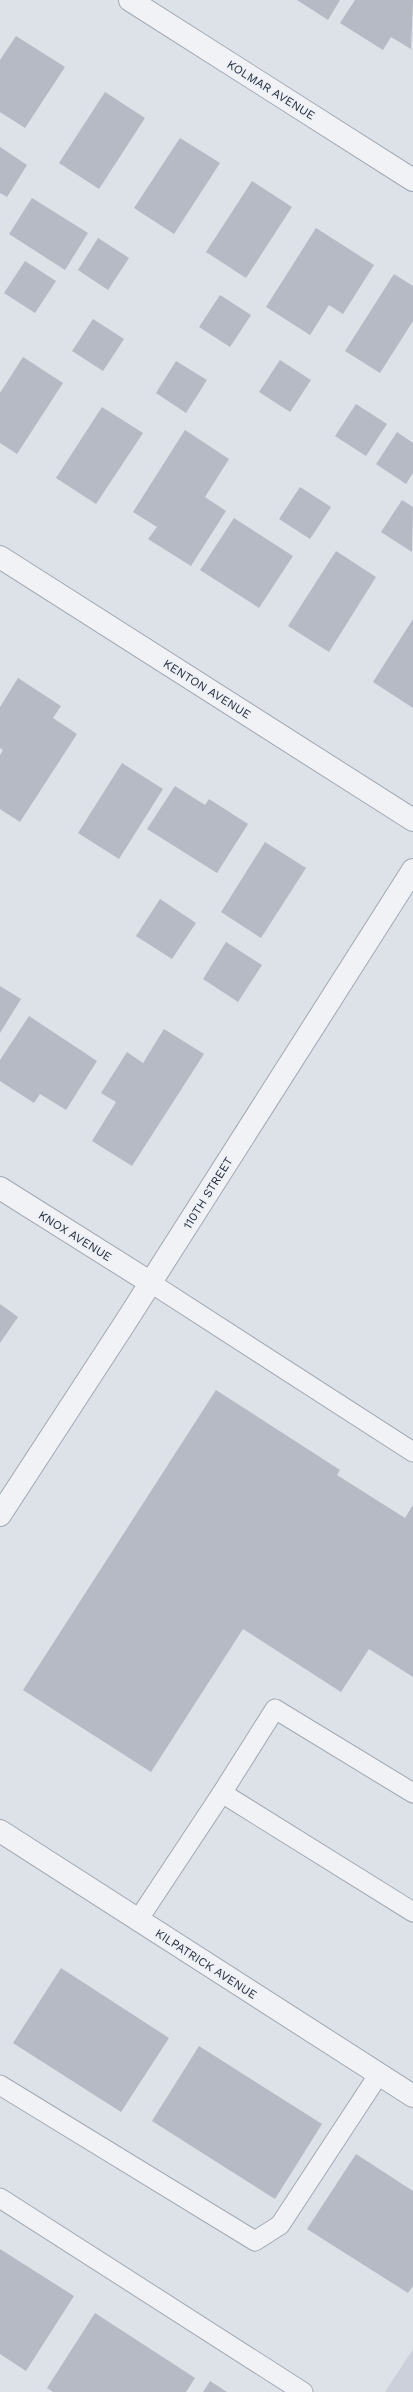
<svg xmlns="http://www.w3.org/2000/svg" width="413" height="2392" font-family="'Work Sans',sans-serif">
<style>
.built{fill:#cbd0da}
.building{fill:#b5bac4}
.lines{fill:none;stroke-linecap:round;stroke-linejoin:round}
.service-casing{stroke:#a2a8b2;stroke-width:21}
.minor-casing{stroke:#a2a8b2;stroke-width:24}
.service{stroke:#f0f2f6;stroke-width:19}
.minor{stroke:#f0f2f6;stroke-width:22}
.labels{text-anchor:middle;stroke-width:3;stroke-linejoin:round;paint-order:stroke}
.street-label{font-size:12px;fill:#262e3e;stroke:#edf0f5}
</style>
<rect width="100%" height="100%" fill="#dde1e8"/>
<path class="built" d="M413 2349V2392H385Z"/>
<g class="building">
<path d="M297 0H340L328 20Z"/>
<path d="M355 0H413L411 49 391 37 383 50 340 23Z"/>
<path d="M16 36 65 67 25 128 0 112V60Z"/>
<path d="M105 92 145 118 99 189 59 163Z"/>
<path d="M180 138 220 163 174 234 134 208Z"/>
<path d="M0 147 27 165 7 197 0 193Z"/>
<path d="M252 181 292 207 246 278 206 252Z"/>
<path d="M32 198 88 233 65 270 9 234Z"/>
<path d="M316 228 374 265 343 314 329 305 310 335 266 307Z"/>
<path d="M98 238 129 258 108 290 78 270Z"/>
<path d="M25 261 56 281 35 313 4 293Z"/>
<path d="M394 274 413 286V321L380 373 345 351Z"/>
<path d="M220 295 251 315 230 347 199 327Z"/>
<path d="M93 319 124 339 103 371 72 351Z"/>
<path d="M23 357 63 383 17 454 0 443V393Z"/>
<path d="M280 360 311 380 290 412 259 392Z"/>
<path d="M176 361 207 380 186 413 156 393Z"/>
<path d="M356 404 387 424 366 456 335 436Z"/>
<path d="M102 407 143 433 96 504 56 478Z"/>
<path d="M185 430 229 459 205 497 226 511 191 566 148 539 157 527 133 512Z"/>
<path d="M397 432 413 443V473L406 484 376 464Z"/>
<path d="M300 487 331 507 310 539 279 519Z"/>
<path d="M402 500 413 507 412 552 381 532Z"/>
<path d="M234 518 293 556 259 608 200 570Z"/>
<path d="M336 551 376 577 329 652 288 626Z"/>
<path d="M413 619V708L373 682Z"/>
<path d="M18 678 61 706 53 718 77 734 20 822 0 809V755L3 750 0 748V707Z"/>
<path d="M122 763 163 789 119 859 78 833Z"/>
<path d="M175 786 205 805 209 799 248 824 217 873 147 829Z"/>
<path d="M265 842 306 868 261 938 221 912Z"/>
<path d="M160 899 196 923 172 959 136 936Z"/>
<path d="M226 942 262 965 238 1002 203 979Z"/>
<path d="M0 986 21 999 0 1033Z"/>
<path d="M29 1016 97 1061 66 1110 40 1094 34 1103 0 1081V1060Z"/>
<path d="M164 1029 204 1054 132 1166 92 1141 116 1102 101 1093 127 1052 143 1063Z"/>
<path d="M0 1304 18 1317 0 1343Z"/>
<path d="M216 1390 340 1470 337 1475 405 1518 413 1505V1677L369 1649 341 1692 243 1629 151 1772 23 1690Z"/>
<path d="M61 1968 169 2038 121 2112 13 2043Z"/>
<path d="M199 2046 322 2124 275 2199 152 2121Z"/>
<path d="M356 2154 413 2191V2286L408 2293 307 2229Z"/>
<path d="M0 2249 74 2296 26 2371 0 2354Z"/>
<path d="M95 2313 195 2378 186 2392H53L47 2388Z"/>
<path d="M210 2381 227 2392H203Z"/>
</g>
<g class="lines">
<g class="service-casing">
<g id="service">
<path d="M151 1283 413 1452"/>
<path d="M222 1793 413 1912"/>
<path d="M138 1920 222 1793 275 1709 413 1793"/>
<path d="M0 2085 255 2241 280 2225 379 2074"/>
<path d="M0 2198 303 2392"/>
</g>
</g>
<g class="minor-casing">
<g id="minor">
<path d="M130 0 413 180"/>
<path d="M0 557 413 820"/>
<path d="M0 1188 151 1283"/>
<path d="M0 1515 125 1323 413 870"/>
<path d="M0 1831 413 2096"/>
</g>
</g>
<use href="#service" class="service"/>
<use href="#minor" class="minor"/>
</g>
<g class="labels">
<g class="street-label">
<text transform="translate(271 90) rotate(32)" y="4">KOLMAR AVENUE</text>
<text transform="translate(207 689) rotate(32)" y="4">KENTON AVENUE</text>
<text transform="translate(208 1193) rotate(-58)" y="4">110TH STREET</text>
<text transform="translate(75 1236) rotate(32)" y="4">KNOX AVENUE</text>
<text transform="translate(206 1964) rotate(33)" y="4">KILPATRICK AVENUE</text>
</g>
</g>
</svg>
